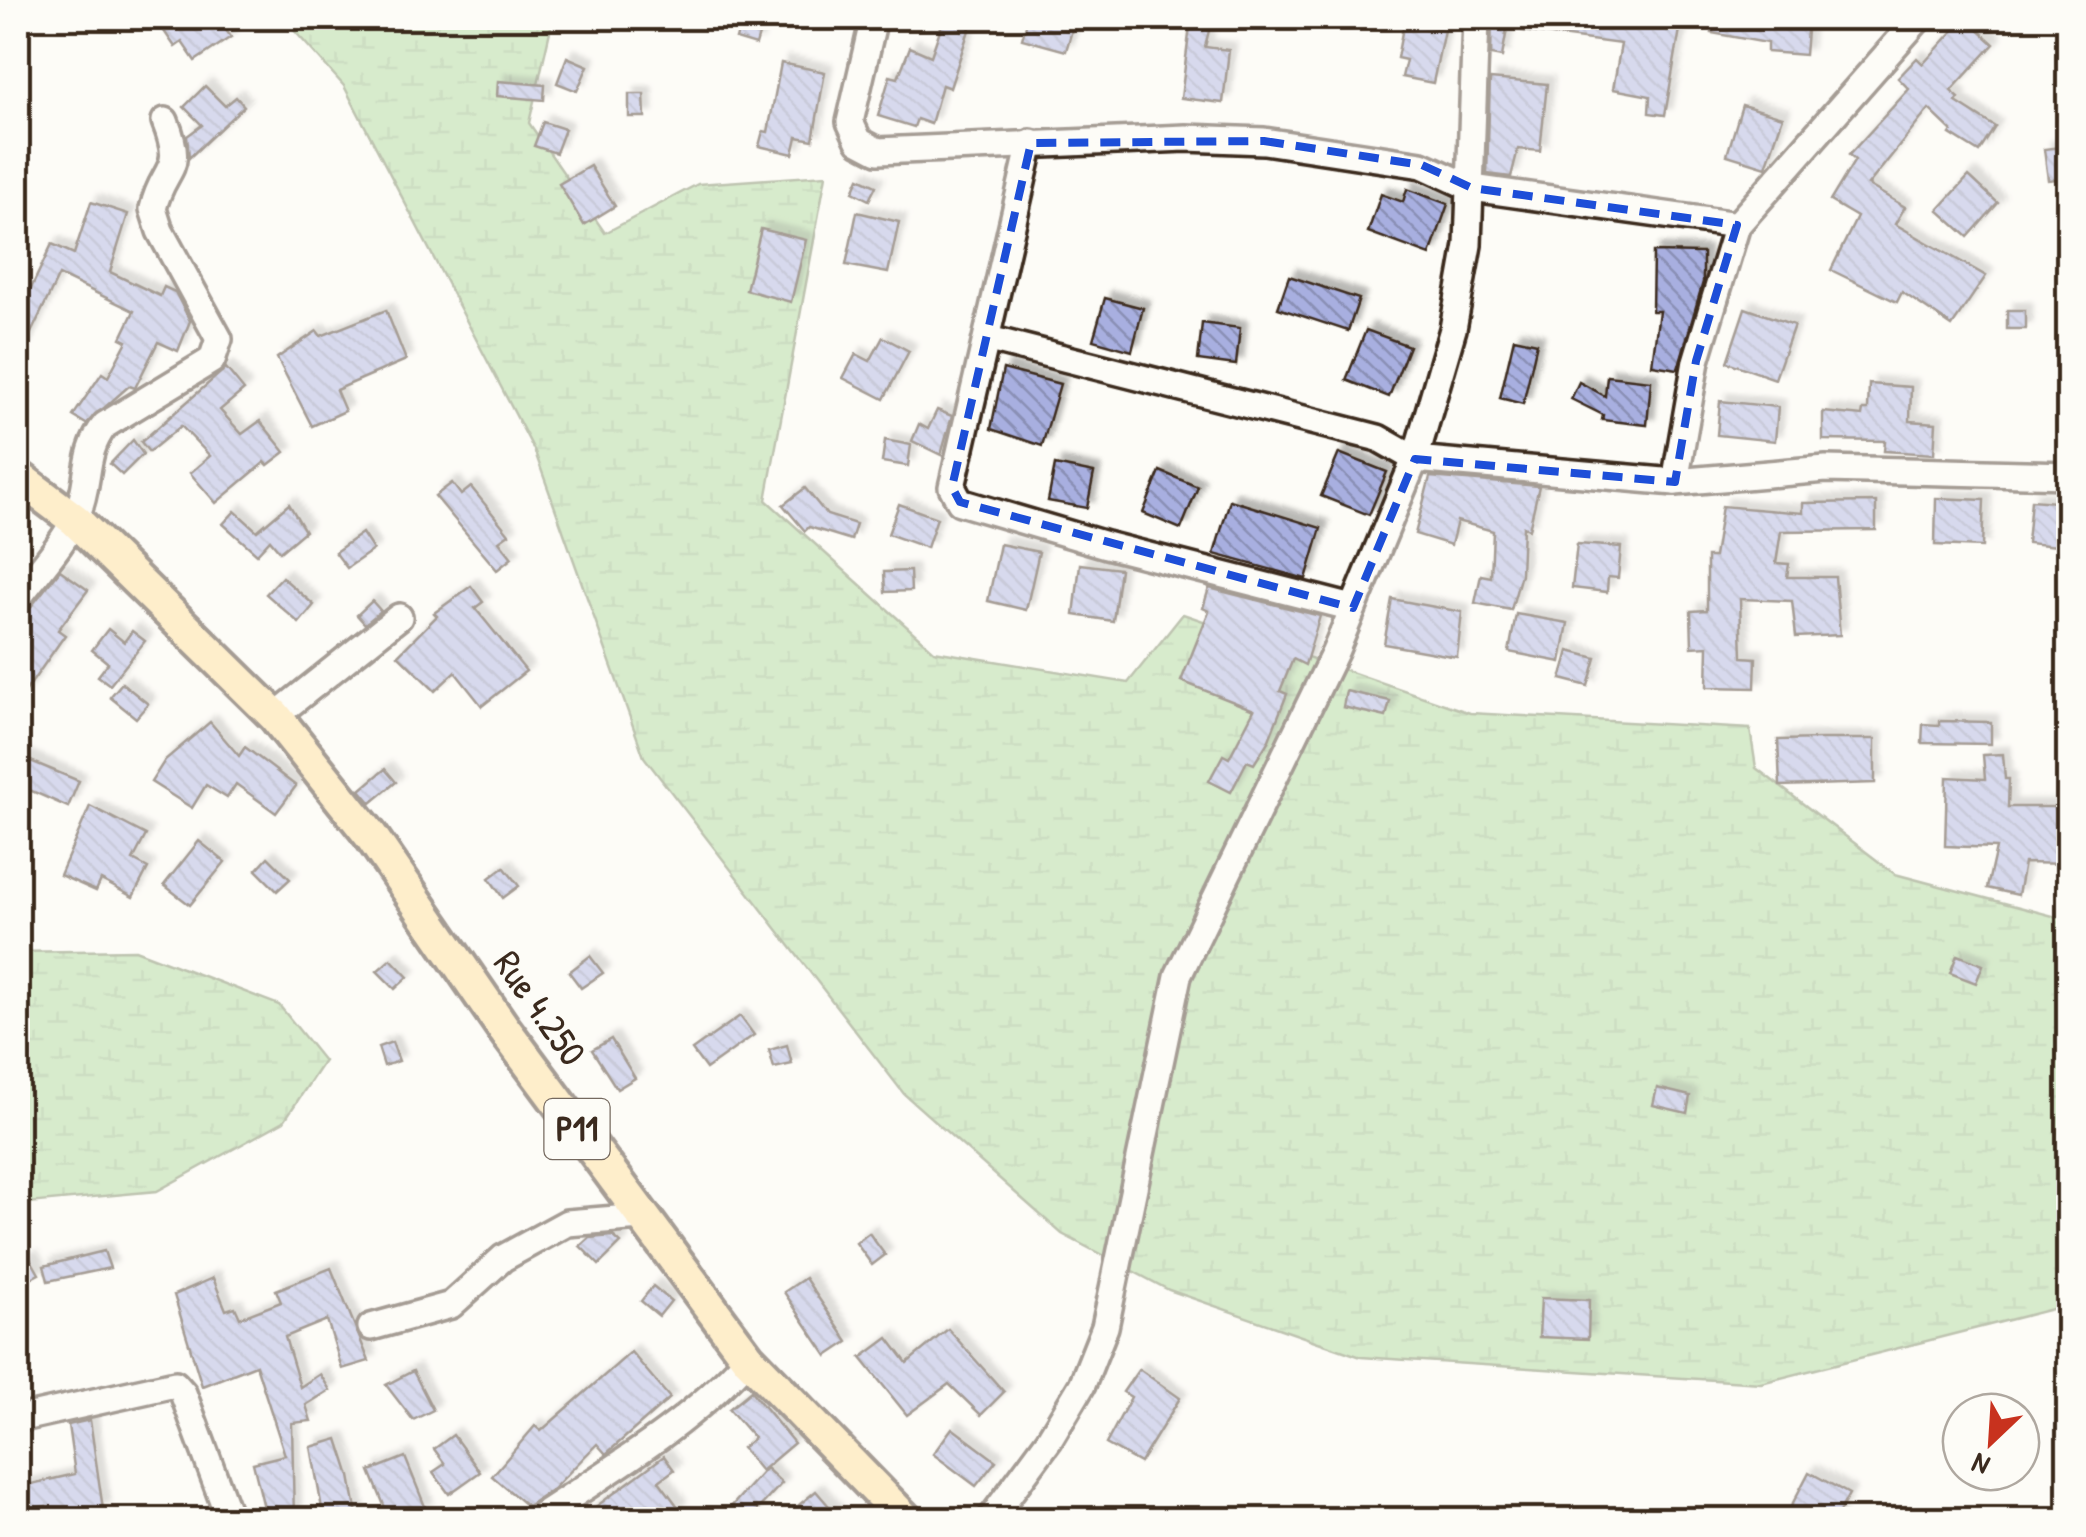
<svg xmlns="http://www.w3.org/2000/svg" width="2086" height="1537" font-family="'Patrick Hand',sans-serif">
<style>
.wetland{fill:url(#wetland-marsh);stroke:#72805a;stroke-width:2.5}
.building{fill:url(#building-back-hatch);stroke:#3b2a1e;stroke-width:2.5;filter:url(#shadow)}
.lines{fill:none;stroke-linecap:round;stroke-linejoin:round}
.minor-casing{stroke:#3b2a1e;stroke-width:32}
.major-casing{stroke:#3b2a1e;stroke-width:40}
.minor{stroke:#fdfcf7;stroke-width:25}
.major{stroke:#fedd96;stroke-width:32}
.marked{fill:none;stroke:#1d4ed8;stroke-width:8;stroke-dasharray:20 12;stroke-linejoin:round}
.labels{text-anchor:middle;stroke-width:10;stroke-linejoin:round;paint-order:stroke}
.shield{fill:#fdfcf7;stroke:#75695f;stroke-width:2.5}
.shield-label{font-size:35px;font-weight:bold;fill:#3b2a1e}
.street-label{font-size:38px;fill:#3b2a1e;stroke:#fdfcf7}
</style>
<defs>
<pattern id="wetland-marsh" width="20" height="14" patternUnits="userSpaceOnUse" patternTransform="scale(2.5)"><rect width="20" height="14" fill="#a9d797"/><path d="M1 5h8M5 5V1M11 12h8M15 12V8" fill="none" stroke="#92b982"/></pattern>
<pattern id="building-back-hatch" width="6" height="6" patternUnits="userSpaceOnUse" patternTransform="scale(2.5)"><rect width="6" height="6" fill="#a8afe0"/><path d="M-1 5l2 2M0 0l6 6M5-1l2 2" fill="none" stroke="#8a8fb5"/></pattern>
<filter id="shadow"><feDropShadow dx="7" dy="-7" stdDeviation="2.5" flood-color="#0004"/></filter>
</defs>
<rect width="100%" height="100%" fill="#fdfcf7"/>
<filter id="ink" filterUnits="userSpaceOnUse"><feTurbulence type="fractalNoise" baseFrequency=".01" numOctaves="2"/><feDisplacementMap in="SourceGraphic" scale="20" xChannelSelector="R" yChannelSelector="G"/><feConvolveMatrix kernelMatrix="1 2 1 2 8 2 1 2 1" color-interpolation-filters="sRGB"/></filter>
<g filter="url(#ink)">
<g class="wetland">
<path d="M283 18H553L529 123 605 233 698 184 826 175 766 500 934 651 1128 683 1183 614 1470 713 1750 729 1756 768 1895 874 2068 920V1305L1761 1383 1361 1357 1169 1290 1062 1234 904 1094 644 757 535 452 344 86Z"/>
<path d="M135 950 279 1005 324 1061 284 1121 157 1191 18 1204V952Z"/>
</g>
<g class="building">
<path d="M155 18H217L231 37 195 61 182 42 175 47Z"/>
<path d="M742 18H764L756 45 736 39Z"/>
<path d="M944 18H973L950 88 942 85 931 124 917 119 914 127 878 116 890 76 898 78 910 47 931 56Z"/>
<path d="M1028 18 1074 23 1066 51 1022 39Z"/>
<path d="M1191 18H1212L1205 47 1229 50 1223 103 1181 98Z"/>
<path d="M1492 18H1568L1643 28 1645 18H1682L1665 115 1649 113 1650 96 1613 89 1621 44 1507 29 1502 57 1491 55Z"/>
<path d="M1715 18H1808L1805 55 1767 52V43L1712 33Z"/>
<path d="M1965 18 1994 44 1951 91 1959 98 1956 102 1995 127 1979 152 1950 134 1952 131 1929 109 1868 185 1905 207 1895 224 1986 276 1952 326 1902 292 1897 302 1831 270 1857 217 1830 201 1855 160 1849 155 1909 89 1898 78 1917 58 1923 64Z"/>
<path d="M1404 22 1444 30 1433 83 1402 77 1406 60 1397 58Z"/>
<path d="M567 57 588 66 577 91 557 83Z"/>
<path d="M781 63 825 72 813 140 797 137 793 154 759 146 763 131 768 132Z"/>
<path d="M1490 79 1547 84 1540 151 1518 149 1511 177 1487 174Z"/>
<path d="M498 81 545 85 544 100 497 96Z"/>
<path d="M205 86 225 106 236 97 244 106 189 158 187 136 202 125 184 107Z"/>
<path d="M629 94H644L645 117H629Z"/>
<path d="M1742 105 1783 117 1766 167 1727 155Z"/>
<path d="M543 122 565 129 556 153 534 146Z"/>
<path d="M2068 146V178L2048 180 2044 149Z"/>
<path d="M590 166 615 206 584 225 559 184Z"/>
<path d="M1969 176 1998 203 1968 237 1938 210Z"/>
<path d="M859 178 876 186 869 200 853 192Z"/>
<path d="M1407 189 1448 204 1430 255 1368 232 1381 194 1403 202Z"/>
<path d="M91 202 128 214 110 272 160 296 164 287 175 292 190 321 178 351 158 342 135 388 129 386 86 424 73 416 102 373 108 377 127 341 121 338 134 311 59 275 18 360V316L52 244 74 254Z"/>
<path d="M857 212 899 222 888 273 846 265Z"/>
<path d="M761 229 806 240 791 302 746 290Z"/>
<path d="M1653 252 1703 253V282L1678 369 1652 365 1659 311H1652Z"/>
<path d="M1289 276 1359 299 1348 331 1278 308Z"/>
<path d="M1105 298 1143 308 1132 351 1093 340Z"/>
<path d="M1745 308 1794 325 1775 379 1727 362Z"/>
<path d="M386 310 406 360 336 390 345 411 312 426 277 358 317 331 321 336Z"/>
<rect x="2007" y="310" width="18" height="19"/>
<path d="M1202 323 1240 328 1236 365 1198 360Z"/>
<path d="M1366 330 1409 346 1389 397 1346 380Z"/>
<path d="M883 337 909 351 884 399 843 378 856 354 870 361Z"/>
<path d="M1514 338 1537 343 1523 404 1500 398Z"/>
<path d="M226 368 244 390 220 410 242 434 260 421 285 452 268 465 265 462 216 503 190 473 210 456 181 426 149 452 141 442Z"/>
<path d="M1003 369 1060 384 1042 446 991 429Z"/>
<path d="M1607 376 1651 381 1647 425 1602 420 1603 415 1571 399 1579 382 1605 396Z"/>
<path d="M1869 384 1911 387 1910 421 1936 423 1934 454 1884 451 1885 441 1823 440V412L1862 416 1863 410H1868Z"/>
<path d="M1720 401 1778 407 1775 441 1717 435Z"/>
<path d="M937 410 952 416 941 455 912 441 919 424 928 429Z"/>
<path d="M133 440 143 454 122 475 110 464Z"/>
<path d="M885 440 911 445 908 466 882 462Z"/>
<path d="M1339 453 1387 472 1369 515 1321 496Z"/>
<path d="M1055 465 1094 473 1087 508 1048 501Z"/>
<path d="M1160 471 1198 487 1181 529 1143 513Z"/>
<path d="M1430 477 1539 486 1529 529 1523 527 1521 574 1511 610 1475 603 1481 575 1491 577 1493 531 1457 521 1451 545 1415 534Z"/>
<path d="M452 483 461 495 471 487 509 534 499 541 512 558 497 570 435 496Z"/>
<path d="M805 488 827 515 856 524 851 540 809 527 805 531 783 505Z"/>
<path d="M1936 498 1984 500 1982 547 1935 545Z"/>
<path d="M1230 500 1321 528 1306 579 1214 554Z"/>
<path d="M2031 500 2068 503V547L2027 543Z"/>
<path d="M1876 502V530L1781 531 1776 563 1789 564 1787 577H1835L1840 635 1796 637 1792 601 1740 599 1742 657 1756 658 1755 688 1707 687 1708 646 1692 647 1691 611 1707 610V557H1714L1722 506 1803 513V503Z"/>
<path d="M289 504 305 531 280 552 270 540 257 554 223 524 235 511 257 531Z"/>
<path d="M899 504 937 518 927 548 888 534Z"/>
<path d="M362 533 373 550 347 568 335 552Z"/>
<path d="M1000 544 1039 552 1026 610 988 601Z"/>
<path d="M1577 544 1621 547 1618 578 1608 577 1607 592 1572 588Z"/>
<path d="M1080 564 1120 569 1113 621 1074 615Z"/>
<path d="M60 570 88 590 58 630 65 635 18 702V614L30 608Z"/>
<path d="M910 571 911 591 885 592 884 572Z"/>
<path d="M282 577 314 605 299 623 266 594Z"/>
<path d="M471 586 483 602 475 608 526 671 482 706 455 672 435 691 398 655 437 616 434 613Z"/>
<path d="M1209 588 1320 616 1305 665 1293 659 1280 691 1287 694 1269 740 1254 764 1247 761 1231 792 1209 781 1223 755 1229 758 1254 710 1181 681 1209 611 1203 608Z"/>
<path d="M1392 599 1462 612 1457 657 1384 644Z"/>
<path d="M372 601 381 611 365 624 357 615Z"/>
<path d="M1516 614 1568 623 1561 662 1509 652Z"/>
<path d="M108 629 124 642 132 631 145 641 110 685 98 676 108 663 92 650Z"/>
<path d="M1569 651 1596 658 1588 686 1561 679Z"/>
<path d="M122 683 148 704 136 718 110 697Z"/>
<path d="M1346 691 1390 701 1386 717 1343 707Z"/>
<path d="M1939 721 1991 722V744L1922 743 1923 724 1939 725Z"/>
<path d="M210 722 239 756 245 747 296 786 276 813 236 784 227 798 206 785 192 808 151 782 165 760Z"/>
<path d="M1822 739H1875V783L1780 786 1778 740Z"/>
<path d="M2003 754 2005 779H2009L2008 807H2068V864L2024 863 2018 895 1987 888 1996 848 1945 846 1947 777 1985 779 1983 755Z"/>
<path d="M21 757 79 781 68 807 18 785Z"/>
<path d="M385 769 396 782 371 803 360 790Z"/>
<path d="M90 806 146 835 133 860 148 868 133 897 101 880 96 891 60 875Z"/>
<path d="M199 841 225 862 190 905 164 885Z"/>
<path d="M268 857 290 879 277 891 256 870Z"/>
<path d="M504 867 519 886 503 898 489 878Z"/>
<path d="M1957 955 1983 965 1976 983 1950 973Z"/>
<path d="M590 956 603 973 581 988 569 972Z"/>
<path d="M391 959 408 977 395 989 377 971Z"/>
<path d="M740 1016 754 1035 706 1069 692 1050Z"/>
<path d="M611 1039 635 1078 617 1089 592 1050Z"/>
<path d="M392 1042 399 1061 384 1066 378 1047Z"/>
<path d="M787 1045 792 1064 774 1068 769 1050Z"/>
<path d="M1657 1088 1690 1096 1687 1113 1653 1105Z"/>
<path d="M869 1233 885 1255 872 1265 856 1243Z"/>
<path d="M613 1236 621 1243 599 1265 580 1246 589 1238Z"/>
<path d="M104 1251 110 1268 48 1281 44 1266Z"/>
<path d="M30 1258 39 1274 18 1285V1264Z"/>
<path d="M331 1268 369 1361 342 1369 327 1320 285 1337 300 1387 320 1374 330 1390 306 1405 311 1421 292 1423 294 1520H267L253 1463 285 1455 256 1365 202 1386 174 1295 213 1278 226 1310 235 1307 240 1318 281 1302 276 1290Z"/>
<path d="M805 1278 848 1342 827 1356 784 1292Z"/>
<path d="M653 1286 671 1301 659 1316 641 1301Z"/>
<path d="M1541 1298 1589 1300 1588 1339 1539 1337Z"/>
<path d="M948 1329 1004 1392 981 1415 949 1384 907 1415 861 1358 888 1338 907 1363Z"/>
<path d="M631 1352 670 1398 606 1454 597 1444 553 1489 527 1506 492 1476 535 1426 541 1431Z"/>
<path d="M1139 1369 1180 1398 1140 1463 1106 1444 1131 1397 1123 1392Z"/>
<path d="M413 1371 433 1410 413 1420 386 1385Z"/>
<path d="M751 1391 794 1443 761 1471 742 1448 754 1438 729 1409Z"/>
<path d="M90 1420 103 1509 47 1517 46 1506 18 1511V1487L75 1474 68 1425Z"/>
<path d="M952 1428 996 1461 976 1486 933 1454Z"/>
<path d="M453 1435 480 1472 449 1494 433 1472 445 1464 434 1449Z"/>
<path d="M338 1439 350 1476 358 1520H324L311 1447Z"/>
<path d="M664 1456 674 1470 659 1481 679 1508 663 1520H578Z"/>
<path d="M405 1457 426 1509 390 1520 370 1471Z"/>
<path d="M766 1468 782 1483 748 1520H743L730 1508Z"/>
<path d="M1809 1472 1849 1494 1835 1520H1784Z"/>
<path d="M816 1491 841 1520H812L799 1505Z"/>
</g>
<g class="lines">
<g class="minor-casing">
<g id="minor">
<path d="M874 18 850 122 859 141 878 151 1186 138 1264 141 1422 165 1472 188 1737 225 1919 18"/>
<path d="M1031 143 952 487 960 502 1106 545 1353 608"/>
<path d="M989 339 1378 438 1415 459 1675 482 1826 469 2068 475"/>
<path d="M1675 482 1696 361 1737 225"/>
<path d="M18 598C37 572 64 544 77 514 91 483 82 453 105 425L212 360 219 339 160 231 153 209C163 164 186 174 165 121"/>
<path d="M275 716 399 617"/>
<path d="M371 1327 451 1305 503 1258 567 1223 641 1217"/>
<path d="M18 1419 175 1384 183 1393 230 1520"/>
<path d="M535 1520C610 1470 689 1425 748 1358"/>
<path d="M990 1520 1049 1440 1082 1385 1105 1327 1178 976 1335 652 1415 459 1453 329 1468 245 1476 18"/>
</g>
</g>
<g class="major-casing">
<path id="major" d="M18 477 75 520 275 716 371 836 504 1029 748 1358 906 1520"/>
</g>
<use href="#minor" class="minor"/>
<use href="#major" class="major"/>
</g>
</g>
<path d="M0 0H2086V1537H0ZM1264 141 1422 165 1472 188 1737 225 1696 361 1675 482 1415 459 1353 608 960 502 952 487 1031 143Z" fill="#fdfcf7" fill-opacity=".55" fill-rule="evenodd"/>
<path class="marked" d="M1264 141 1422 165 1472 188 1737 225 1696 361 1675 482 1415 459 1353 608 960 502 952 487 1031 143Z"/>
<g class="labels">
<rect class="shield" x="544.5" y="1099" width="65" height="60" rx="8"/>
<g class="shield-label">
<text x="577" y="1141">P11</text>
</g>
<g class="street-label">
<text transform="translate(540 1008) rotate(55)" y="13">Rue 4.250</text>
</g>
</g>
<rect width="2086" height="1537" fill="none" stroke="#fdfcf7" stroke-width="60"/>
<rect x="30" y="30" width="2026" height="1477" fill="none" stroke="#3b2a1e" stroke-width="4" filter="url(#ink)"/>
<g transform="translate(1991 1442) rotate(205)"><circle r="48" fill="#fdfcf7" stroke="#afa8a0" stroke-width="2.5"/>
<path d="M0-8L18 38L0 25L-18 38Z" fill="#c8321e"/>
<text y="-15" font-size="28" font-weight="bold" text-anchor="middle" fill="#3b2a1e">N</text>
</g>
</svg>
